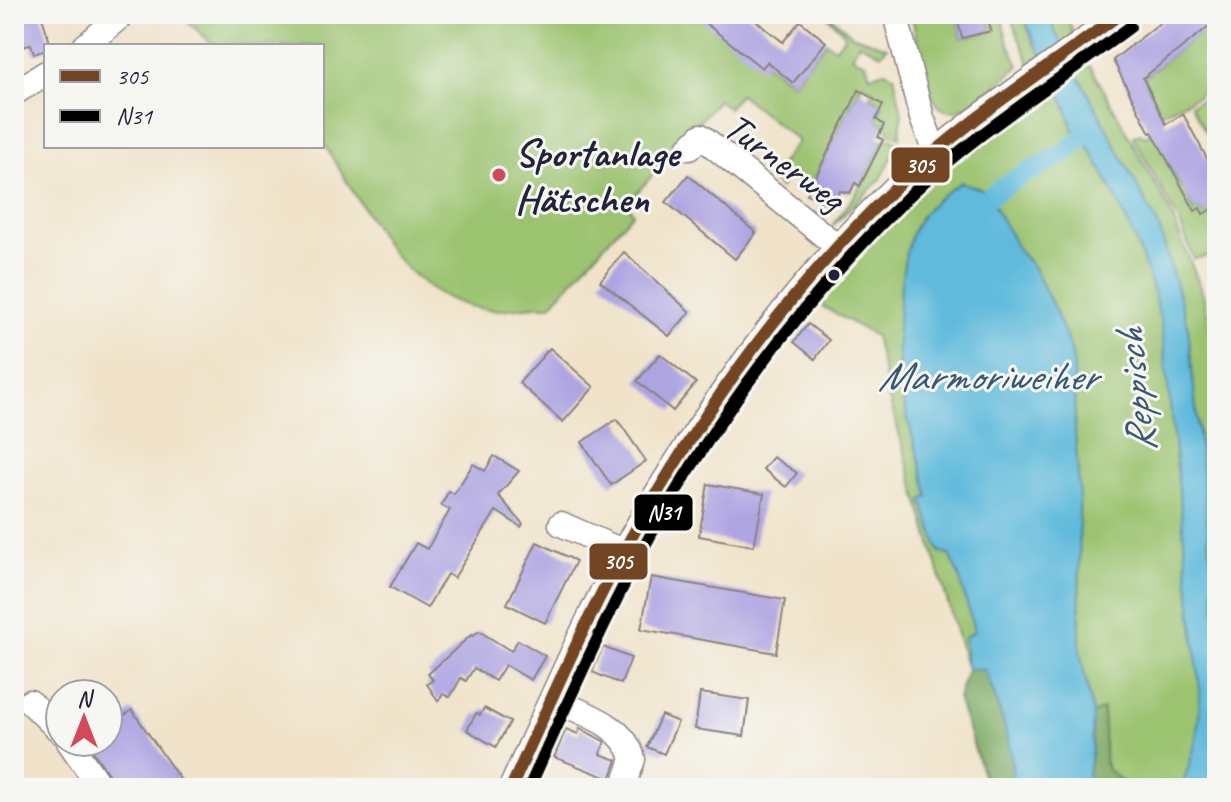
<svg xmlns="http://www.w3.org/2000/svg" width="1231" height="802" font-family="Caveat,sans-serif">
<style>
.green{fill:#9bc36f;stroke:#5e7255;stroke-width:2}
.forest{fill:#7ca962;stroke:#4f664e;stroke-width:2}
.water{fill:#5ebadc;stroke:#406e8c;stroke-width:2}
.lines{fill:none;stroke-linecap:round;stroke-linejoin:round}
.canal{stroke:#5ebadc;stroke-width:20}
.building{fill:#ada4e2}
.minor-casing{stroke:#898282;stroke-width:27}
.minor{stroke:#fff;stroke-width:24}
.bus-1-casing{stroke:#f6f6f2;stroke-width:18}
.bus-2-casing{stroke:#f6f6f2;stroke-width:18}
.bus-1{stroke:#734522;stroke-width:12}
.bus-2{stroke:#000;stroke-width:12}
.poi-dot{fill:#d1495b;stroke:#f6f6f2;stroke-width:3}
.bus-dot{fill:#22223b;stroke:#f6f6f2;stroke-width:3}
.labels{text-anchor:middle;stroke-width:6;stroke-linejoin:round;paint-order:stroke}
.poi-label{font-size:40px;font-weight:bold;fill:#22223b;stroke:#f6f6f2;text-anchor:start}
.street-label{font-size:40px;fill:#22223b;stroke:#f6f6f2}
.water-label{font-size:42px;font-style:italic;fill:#375773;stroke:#f6f6f2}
.line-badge{stroke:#f6f6f2;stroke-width:3}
.badge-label{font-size:22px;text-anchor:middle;font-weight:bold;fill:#fff}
</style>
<rect width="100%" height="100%" fill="#f6f6f2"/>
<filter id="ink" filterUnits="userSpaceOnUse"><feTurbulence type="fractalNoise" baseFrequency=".0125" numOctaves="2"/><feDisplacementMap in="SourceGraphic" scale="16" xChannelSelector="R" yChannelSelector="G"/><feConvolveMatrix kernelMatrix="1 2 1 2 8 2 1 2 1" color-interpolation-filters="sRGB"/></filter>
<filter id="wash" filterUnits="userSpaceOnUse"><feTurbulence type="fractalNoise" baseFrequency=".006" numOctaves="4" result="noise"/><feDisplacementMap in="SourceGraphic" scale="32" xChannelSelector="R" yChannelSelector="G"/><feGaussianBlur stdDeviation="1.8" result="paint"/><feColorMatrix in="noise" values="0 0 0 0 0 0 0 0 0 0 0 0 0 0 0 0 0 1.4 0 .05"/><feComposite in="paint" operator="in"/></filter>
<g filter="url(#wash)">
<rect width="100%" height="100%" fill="#f0e3c9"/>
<g class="green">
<path d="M179 14H694L793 83 826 42 835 48 843 39 844 33 825 14H828L852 35 887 47 881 54 859 43 852 56 866 63 870 75 885 71 894 75 902 113 900 137 889 133 888 127 876 119 883 105 870 96 873 90 862 84 810 188 786 176 780 188 772 179V175L798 141 740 94 728 108 718 100 627 204 633 213 550 306C532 304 512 310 494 310 449 308 412 279 386 245L322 141V46H215Z"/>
<path d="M911 14H956L962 38 991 31 987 14H1001L1007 40 1019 66C1004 78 971 109 953 111 946 112 940 108 937 104 925 87 917 36 911 14Z"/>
<path d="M1009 14H1023L1034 44 1052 22 1046 14H1066L1085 64 1091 67 1169 209 1202 291 1210 326 1217 392V788H1010L985 670 967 669 890 402 875 336 813 301 925 183 970 143 1042 93Z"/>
<path d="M1209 26 1217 38V74L1198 96 1161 114 1143 78Z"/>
<path d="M1201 100 1217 101V153L1191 105Z"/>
<path d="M1157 129 1170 161 1168 162 1182 188H1185L1194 211 1200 208 1203 214 1217 206V255L1194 259 1179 221 1133 136 1140 133 1145 136Z"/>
<path d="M890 138 899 143 881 179 832 226 856 194 883 140Z"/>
</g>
<g class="forest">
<path d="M967 669H985C998 707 1017 748 1011 788H984L985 781 958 699Z"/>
<path d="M1103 709 1106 768 1130 788H1086L1092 748 1093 714Z"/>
</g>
<g class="water">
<path d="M1023 14H1046L1159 227 1188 327 1217 624V749L1209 788H1181C1194 754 1200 729 1200 692L1162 328C1150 266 1123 207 1091 151 1086 143 1076 136 1072 127 1070 121 1069 115 1067 109 1053 77 1035 47 1023 14Z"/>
<path d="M961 182 984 190 989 197 1019 251 1034 268 1053 306 1071 349 1074 366 1075 430 1079 489 1080 652 1093 714 1092 748 1086 788H1011C1017 748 998 707 985 670L967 669 964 638 974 631 959 576 950 556 939 551 922 500 928 497C921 462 909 429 902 395 894 354 896 246 923 214 933 201 947 192 961 182Z"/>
</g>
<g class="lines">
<path class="canal" d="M989 197 1010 182 1063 154 1093 129"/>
</g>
<g id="blocks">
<g class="building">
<path d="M41 14 51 46H46V50L34 54 31 44 18 49 14 36V22Z"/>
<path d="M694 14H747L783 42 800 21 826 42 793 83 767 62 762 68Z"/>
<path d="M956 14H987L991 31 962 38Z"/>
<path d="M1171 14H1217V20L1143 78 1166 124 1183 114 1217 177V206L1203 214 1200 208 1195 211 1152 132 1150 133 1113 60Z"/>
<path d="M859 90 883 105 876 119 884 125 878 137 883 140 860 186 855 183 850 193 840 191 832 207 807 194Z"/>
<path d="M688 175 756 233 735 259 666 202Z"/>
<path d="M624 252 690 312 669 336 600 281Z"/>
<path d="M808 324 829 340 815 359 794 342Z"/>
<path d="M550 348 594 387 563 422 519 383Z"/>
<path d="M660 354 696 383 673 411 637 381Z"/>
<path d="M617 419 646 461 611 485 582 442Z"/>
<path d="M494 456 519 471 498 495 523 524 521 527 496 511 454 578 447 574 427 608 390 587 416 543 427 549 450 510 441 505 449 491 454 494 473 464 485 471Z"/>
<path d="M773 457 797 473 786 487 763 469Z"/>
<path d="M708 484 764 494 754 546 699 536Z"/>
<path d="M537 542 576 561 545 623 507 604Z"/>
<path d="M651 577 785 600 776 653 641 629Z"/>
<path d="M479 631 511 651 518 640 545 656 531 680 505 665 495 681 474 668 466 681 461 678 450 697 443 694 438 701 427 684 433 680 428 674 471 635 473 636Z"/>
<path d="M603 647 631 658 621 684 592 672Z"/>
<path d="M700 693 749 700 744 736 695 729Z"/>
<path d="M484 708 510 722 496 747 467 730 476 713 480 715Z"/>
<path d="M132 710 186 788H117L87 742H108V727Z"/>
<path d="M661 715 678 722 664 754 647 747Z"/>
<path d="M580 728 605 742 600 754 617 760 610 779 554 757 566 729 578 734Z"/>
</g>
</g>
</g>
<g filter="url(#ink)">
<use href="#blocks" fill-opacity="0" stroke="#898282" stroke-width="2"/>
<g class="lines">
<g class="minor-casing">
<g id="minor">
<path d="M895 14 922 118 935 152"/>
<path d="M85 46 123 14"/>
<path d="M14 93 46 73"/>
<path d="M689 148 701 136 838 247"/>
<path d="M561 524 624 552"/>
<path d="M552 699C581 713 625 724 633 759L623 788"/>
<path d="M30 702 60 731"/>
<path d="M69 742 101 788"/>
<path d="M511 788C553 696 593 602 644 515 715 395 798 280 899 184 966 120 1047 71 1120 14"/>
</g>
</g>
<use href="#minor" class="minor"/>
<g class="bus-1-casing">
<path id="bus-1" d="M511 788C548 707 583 625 626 547 699 415 789 288 899 184 966 120 1046 70 1120 14"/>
</g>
<g class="bus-2-casing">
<path id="bus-2" d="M529 788C564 711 598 633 638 558 709 426 801 301 909 196 976 132 1056 83 1130 27"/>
</g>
<use href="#bus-1" class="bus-1"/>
<use href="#bus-2" class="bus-2"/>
</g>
</g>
<circle class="poi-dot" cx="499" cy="175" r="8"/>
<circle class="bus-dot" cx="834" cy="275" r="7"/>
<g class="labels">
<g class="poi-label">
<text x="515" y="166">Sportanlage<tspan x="515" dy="46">Hätschen</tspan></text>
</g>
<g class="street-label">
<text transform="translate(785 161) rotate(36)" y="14">Turnerweg</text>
</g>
<g class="water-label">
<text x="987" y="390">Marmoriweiher</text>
<text transform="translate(1134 391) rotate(-96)" y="15">Reppisch</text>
</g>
</g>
<g class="line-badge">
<rect x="890" y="146" width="61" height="38" rx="8" fill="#734522"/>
<rect x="633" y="493" width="61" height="39" rx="8" fill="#000"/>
<rect x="588" y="542" width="61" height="39" rx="8" fill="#734522"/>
</g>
<g class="badge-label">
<text x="920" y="173">305</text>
<text x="664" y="520">N31</text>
<text x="618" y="569">305</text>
</g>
<rect width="1231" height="802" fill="none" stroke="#f6f6f2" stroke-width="48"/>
<rect x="44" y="44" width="280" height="104" fill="#f6f6f2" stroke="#a1a1a9" stroke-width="2"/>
<rect x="60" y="70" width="40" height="12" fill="#734522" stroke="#a1a1a9" stroke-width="2"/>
<text x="116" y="84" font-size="24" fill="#22223b">305</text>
<rect x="60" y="110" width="40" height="12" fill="#000000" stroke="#a1a1a9" stroke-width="2"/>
<text x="116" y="124" font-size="24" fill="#22223b">N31</text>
<g transform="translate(84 718)"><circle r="38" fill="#f6f6f2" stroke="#a1a1a9" stroke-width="2"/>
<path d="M0-6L14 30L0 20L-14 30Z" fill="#d1495b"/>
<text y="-12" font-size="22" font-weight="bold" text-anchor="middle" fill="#22223b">N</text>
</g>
</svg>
